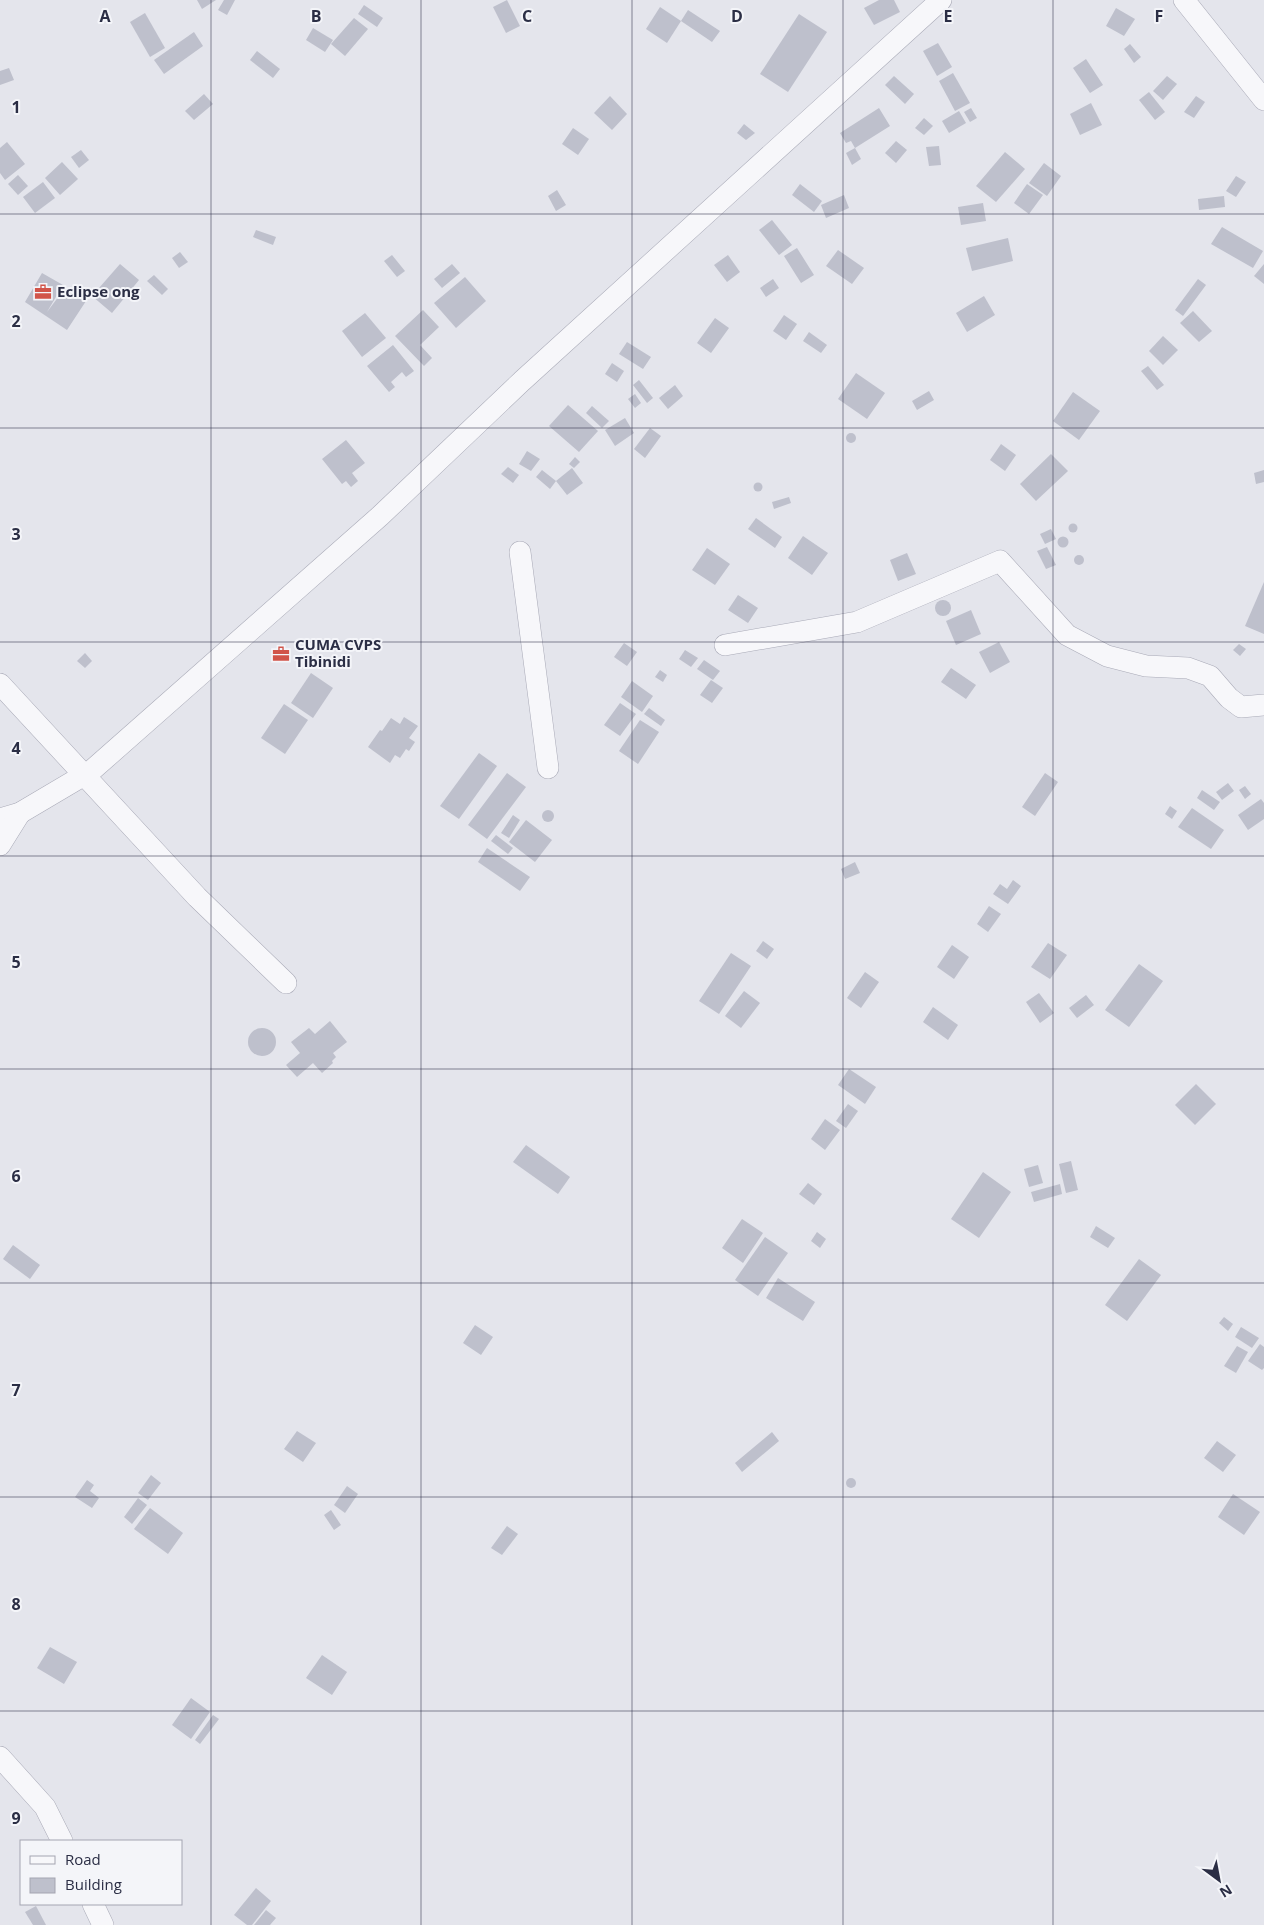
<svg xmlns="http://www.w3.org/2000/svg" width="1264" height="1925" font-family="'Open Sans',sans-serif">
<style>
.building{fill:#bec0cc}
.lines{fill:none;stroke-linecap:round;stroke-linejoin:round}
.street-casing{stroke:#a9aab7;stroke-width:22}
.street{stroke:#f7f7fa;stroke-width:21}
.grid{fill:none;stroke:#2b2e45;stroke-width:1;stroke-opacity:0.55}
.labels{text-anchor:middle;stroke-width:4;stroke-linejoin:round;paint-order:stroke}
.poi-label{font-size:15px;font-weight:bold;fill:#2b2e45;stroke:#f4f5f9;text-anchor:start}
.grid-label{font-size:16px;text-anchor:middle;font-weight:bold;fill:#2b2e45;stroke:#f4f5f9;stroke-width:4;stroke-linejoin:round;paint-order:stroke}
</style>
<rect width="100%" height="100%" fill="#e4e5ec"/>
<g class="building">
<path d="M197 0H216L202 9Z"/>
<path d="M224 0H235L227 15 218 10Z"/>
<path d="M507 0 520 26 506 33 493 7Z"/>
<path d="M879 0H894L900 12 874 25 864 8Z"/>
<path d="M364 5 383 18 377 27 358 14Z"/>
<path d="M660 7 681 21 667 43 646 29Z"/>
<path d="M1116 8 1135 19 1124 36 1106 26Z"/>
<path d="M688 10 720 31 712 42 681 21Z"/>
<path d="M145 13 165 48 150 57 130 22Z"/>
<path d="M799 14 827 32 788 92 760 74Z"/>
<path d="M354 18 368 29 345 56 331 44Z"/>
<path d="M313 28 333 40 325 52 306 40Z"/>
<path d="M194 32 203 46 164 74 154 60Z"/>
<path d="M938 43 952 67 937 76 923 51Z"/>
<path d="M1130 44 1141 57 1134 63 1124 49Z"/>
<path d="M257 51 280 69 273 78 250 60Z"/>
<path d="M1086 59 1103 85 1090 93 1073 68Z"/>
<path d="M9 68 14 80 0 85V71Z"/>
<path d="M953 73 970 103 955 111 939 81Z"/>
<path d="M894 76 914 94 905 104 885 85Z"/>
<path d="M1167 76 1177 84 1163 100 1153 91Z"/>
<path d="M1149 92 1165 112 1155 120 1139 100Z"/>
<path d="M204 94 213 104 194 120 185 111Z"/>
<path d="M610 96 627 114 612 130 594 113Z"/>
<path d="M1196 96 1205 102 1194 118 1184 112Z"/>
<path d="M1091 103 1102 125 1080 135 1070 114Z"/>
<path d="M879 108 890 126 855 148 851 141 846 143 840 133Z"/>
<path d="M971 108 977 118 970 122 964 112Z"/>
<path d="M959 111 966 123 949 133 942 121Z"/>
<path d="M924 118 933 126 924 135 915 128Z"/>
<path d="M744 124 755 133 746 140 737 133Z"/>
<path d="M573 128 589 139 578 155 562 144Z"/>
<path d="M896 141 907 150 896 163 885 153Z"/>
<path d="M7 142 25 164 5 180 0 173V148Z"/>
<path d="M939 146 941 165 929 166 926 147Z"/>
<path d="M855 148 861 159 852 165 846 153Z"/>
<path d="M81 150 89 160 79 168 71 157Z"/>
<path d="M1005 152 1025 169 996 202 976 186Z"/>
<path d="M62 162 78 179 60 195 45 178Z"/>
<path d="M1044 163 1061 176 1047 196 1029 183Z"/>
<path d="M18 175 28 186 18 195 8 184Z"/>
<path d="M1236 176 1246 182 1236 197 1226 191Z"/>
<path d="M43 182 55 198 35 213 23 197Z"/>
<path d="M800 184 822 201 814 212 792 195Z"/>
<path d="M1027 184 1043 195 1029 214 1014 203Z"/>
<path d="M557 190 566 205 556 211 548 196Z"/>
<path d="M844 195 849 208 826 218 821 205Z"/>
<path d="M1224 196 1225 207 1199 210 1198 199Z"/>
<path d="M983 203 986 221 961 225 958 207Z"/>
<path d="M772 220 792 245 779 255 759 230Z"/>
<path d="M1222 227 1263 251 1253 268 1211 244Z"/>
<path d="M256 230 276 237 273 245 253 237Z"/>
<path d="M1008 238 1013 261 972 271 966 248Z"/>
<path d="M797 248 814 275 801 283 784 256Z"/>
<path d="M838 250 864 268 852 284 826 266Z"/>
<path d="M180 252 188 262 179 268 172 258Z"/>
<path d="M392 255 405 271 397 277 384 261Z"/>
<path d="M728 255 740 272 727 282 714 265Z"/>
<path d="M120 264 139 280 112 313 92 296Z"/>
<path d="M452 264 460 273 442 288 434 279Z"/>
<path d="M1264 264V284L1254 276Z"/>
<path d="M42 273 63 285 47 312 65 288 86 301 67 330 25 302Z"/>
<path d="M154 275 168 289 162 295 147 281Z"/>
<path d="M465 277 486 301 456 328 434 303Z"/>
<path d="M773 279 779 288 766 297 760 288Z"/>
<path d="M1198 279 1206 285 1183 316 1175 310Z"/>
<path d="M984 296 995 315 967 332 956 313Z"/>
<path d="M423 310 439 327 420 345 432 358 424 366 395 336Z"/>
<path d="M1193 311 1212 331 1199 342 1180 323Z"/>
<path d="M365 313 386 338 362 357 342 331Z"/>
<path d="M784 315 797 324 786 340 773 331Z"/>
<path d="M715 318 729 328 711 353 697 343Z"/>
<path d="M809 332 827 345 821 353 803 341Z"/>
<path d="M1163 336 1178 350 1163 365 1149 351Z"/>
<path d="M627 342 651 357 643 369 619 354Z"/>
<path d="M393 345 414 371 406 377 402 372 391 382 395 387 389 392 367 366Z"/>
<path d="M612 363 624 371 617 382 605 374Z"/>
<path d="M1148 366 1164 385 1157 390 1141 371Z"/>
<path d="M856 373 885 393 867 419 838 399Z"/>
<path d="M639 380 653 398 647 403 633 385Z"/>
<path d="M675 385 683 396 668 409 659 398Z"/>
<path d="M929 391 934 400 917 410 912 401Z"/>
<path d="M1073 392 1100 411 1079 440 1053 421Z"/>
<path d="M635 394 641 403 635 408 628 399Z"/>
<path d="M568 405 598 431 579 452 549 426Z"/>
<path d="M592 406 609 421 602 428 586 413Z"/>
<path d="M625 418 634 433 615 446 605 430Z"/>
<path d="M650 428 661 436 645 458 634 449Z"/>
<circle cx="851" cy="438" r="5"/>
<path d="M346 440 365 463 352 473 358 481 351 487 346 481 342 484 322 459Z"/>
<path d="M1001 444 1016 455 1005 471 990 460Z"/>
<path d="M527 451 540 459 531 471 519 464Z"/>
<path d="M1051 454 1068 471 1036 501 1020 484Z"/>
<path d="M575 457 580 462 574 468 569 464Z"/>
<path d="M508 467 519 475 513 483 501 474Z"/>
<path d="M572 468 583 483 567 495 556 481Z"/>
<path d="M542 470 556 481 550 489 536 477Z"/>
<path d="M1264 470V482L1256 484 1254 473Z"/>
<circle cx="758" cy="487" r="4.5"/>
<path d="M789 497 791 503 774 509 772 502Z"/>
<path d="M756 518 782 537 775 548 748 529Z"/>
<circle cx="1073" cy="528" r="4.5"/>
<path d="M1051 529 1056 539 1045 544 1040 534Z"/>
<path d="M803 536 828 553 812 575 788 558Z"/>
<circle cx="1063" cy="542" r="5.5"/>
<path d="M1047 547 1056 565 1046 569 1037 551Z"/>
<path d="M707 548 730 564 715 585 692 570Z"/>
<path d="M907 553 916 574 898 581 890 560Z"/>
<circle cx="1079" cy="560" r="5"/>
<path d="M1264 582V634L1245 626Z"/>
<path d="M738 595 758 608 748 623 728 610Z"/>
<circle cx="943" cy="608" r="8"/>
<path d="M971 610 981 634 956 645 946 621Z"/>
<path d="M999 642 1010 662 990 673 979 652Z"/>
<path d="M624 643 637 652 627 666 614 657Z"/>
<path d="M1239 644 1246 649 1240 656 1233 650Z"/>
<path d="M685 650 698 658 691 667 679 659Z"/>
<path d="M85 653 92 661 85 668 77 661Z"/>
<path d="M704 660 720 671 713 680 697 669Z"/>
<path d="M951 668 976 685 966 699 941 682Z"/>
<path d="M660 670 667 675 663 682 655 677Z"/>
<path d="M311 673 333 688 313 718 291 703Z"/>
<path d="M711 680 723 688 712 703 700 695Z"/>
<path d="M632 681 653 696 642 712 621 697Z"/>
<path d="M620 703 636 714 620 736 604 725Z"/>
<path d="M284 704 308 720 285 754 261 738Z"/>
<path d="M649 708 665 720 661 726 644 714Z"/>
<path d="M404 717 418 726 409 738 415 742 409 751 406 749 400 758 395 755 390 763 368 747 380 730 382 731 391 718 400 724Z"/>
<path d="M640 720 659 732 638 764 619 751Z"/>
<path d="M479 753 497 766 459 819 440 806Z"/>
<path d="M507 773 526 787 487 839 468 825Z"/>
<path d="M1045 773 1058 782 1035 816 1022 807Z"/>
<path d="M1228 783 1234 791 1222 800 1216 792Z"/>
<path d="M1245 786 1251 794 1245 799 1239 790Z"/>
<path d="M1202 790 1220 802 1214 810 1197 798Z"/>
<path d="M1261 799 1264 803V819L1248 830 1238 815Z"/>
<path d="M1170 806 1177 811 1172 819 1165 814Z"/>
<path d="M1192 808 1224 830 1211 849 1178 827Z"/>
<circle cx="548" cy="816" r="6"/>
<path d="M513 815 520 820 509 838 501 833Z"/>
<path d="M526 820 552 840 535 862 509 842Z"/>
<path d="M496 835 513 848 508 854 491 841Z"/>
<path d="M487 848 530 877 520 891 478 862Z"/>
<path d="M855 862 860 873 845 879 841 869Z"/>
<path d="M1013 880 1021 886 1008 904 993 894 1000 884 1007 889Z"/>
<path d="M989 906 1001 914 988 932 977 924Z"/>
<path d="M763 941 774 949 767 959 756 951Z"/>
<path d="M1048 943 1067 955 1050 979 1031 967Z"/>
<path d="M952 945 969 957 954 979 937 967Z"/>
<path d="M731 953 751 966 719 1014 699 1001Z"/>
<path d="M1139 964 1163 981 1129 1027 1105 1010Z"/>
<path d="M865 972 879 982 861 1008 847 998Z"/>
<path d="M744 991 760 1003 741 1028 725 1016Z"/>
<path d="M1039 993 1054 1013 1040 1023 1026 1002Z"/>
<path d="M1086 995 1094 1005 1077 1018 1069 1008Z"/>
<path d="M933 1007 958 1025 948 1040 923 1022Z"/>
<path d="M330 1021 347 1042 333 1053 336 1057 332 1061 333 1063 322 1073 313 1063 297 1077 286 1065 300 1053 291 1042 309 1028 315 1034Z"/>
<circle cx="262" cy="1042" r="14"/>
<path d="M849 1069 876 1087 865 1104 838 1085Z"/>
<path d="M1196 1084 1216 1104 1195 1125 1175 1105Z"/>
<path d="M848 1104 858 1111 846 1128 836 1121Z"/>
<path d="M825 1119 840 1130 825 1150 811 1139Z"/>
<path d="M526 1145 570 1177 558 1194 513 1162Z"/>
<path d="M1071 1161 1078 1190 1066 1193 1059 1164Z"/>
<path d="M1038 1165 1043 1183 1029 1187 1024 1169Z"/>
<path d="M983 1172 1011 1192 979 1238 951 1219Z"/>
<path d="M808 1183 822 1194 814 1205 799 1194Z"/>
<path d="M1060 1184 1062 1194 1034 1202 1031 1192Z"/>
<path d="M742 1219 763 1233 743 1263 722 1248Z"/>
<path d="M1096 1226 1115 1238 1108 1248 1090 1237Z"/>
<path d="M817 1232 826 1239 820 1248 811 1241Z"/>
<path d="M765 1237 788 1253 758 1296 735 1280Z"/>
<path d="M13 1245 40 1265 30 1279 3 1259Z"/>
<path d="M1139 1259 1161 1275 1127 1321 1105 1305Z"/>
<path d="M778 1278 815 1302 803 1321 766 1298Z"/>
<path d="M1224 1317 1233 1324 1228 1331 1219 1323Z"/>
<path d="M475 1325 493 1337 481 1355 463 1343Z"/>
<path d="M1241 1327 1259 1338 1252 1348 1235 1337Z"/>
<path d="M1260 1344 1264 1347V1368L1262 1370 1248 1361Z"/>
<path d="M1237 1346 1248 1352 1236 1373 1224 1366Z"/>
<path d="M297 1431 316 1443 303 1462 284 1449Z"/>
<path d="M772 1432 779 1441 742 1472 735 1463Z"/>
<path d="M1217 1441 1236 1455 1223 1472 1204 1458Z"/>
<path d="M151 1475 161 1483 148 1500 138 1493Z"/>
<circle cx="851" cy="1483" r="5"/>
<path d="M87 1480 94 1485 90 1491 99 1498 92 1508 75 1497Z"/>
<path d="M347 1486 358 1494 345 1513 334 1505Z"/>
<path d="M1233 1494 1260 1512 1244 1535 1218 1517Z"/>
<path d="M138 1498 147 1505 132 1524 124 1517Z"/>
<path d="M150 1508 183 1533 168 1554 134 1529Z"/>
<path d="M331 1510 341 1525 334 1530 324 1515Z"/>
<path d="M507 1526 518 1534 502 1555 491 1548Z"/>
<path d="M50 1647 77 1662 64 1684 37 1668Z"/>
<path d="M322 1655 347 1672 332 1695 306 1678Z"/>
<path d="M191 1698 210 1712 191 1739 172 1725Z"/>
<path d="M213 1715 219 1719 200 1744 195 1740Z"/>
<path d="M256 1888 271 1901 252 1925H247L234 1915Z"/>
<path d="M36 1906 46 1925H33L25 1912Z"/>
<path d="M266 1910 276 1918 270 1925H254Z"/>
</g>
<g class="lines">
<g class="street-casing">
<g id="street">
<path d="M1184 0 1264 100"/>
<path d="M520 552 548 768"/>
<path d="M725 645 857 622 1000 561 1067 635 1107 656 1146 666 1188 668 1210 676 1229 698 1241 707 1264 705"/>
<path d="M0 684 197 897 286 983"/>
<path d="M0 819 20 813 91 771 380 516 522 381 941 0"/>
<path d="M0 845 20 813"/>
<path d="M0 1757 45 1807 62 1841"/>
<path d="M93 1904 103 1925"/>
</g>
</g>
<use href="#street" class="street"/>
</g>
<path class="grid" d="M211 0V1925M421 0V1925M632 0V1925M843 0V1925M1053 0V1925M0 214H1264M0 428H1264M0 642H1264M0 856H1264M0 1069H1264M0 1283H1264M0 1497H1264M0 1711H1264"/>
<defs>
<g id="office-bare" transform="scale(1.35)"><path d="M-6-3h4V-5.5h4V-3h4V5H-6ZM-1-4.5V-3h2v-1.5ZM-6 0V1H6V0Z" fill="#d15449" stroke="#f4f5f9" stroke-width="2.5" paint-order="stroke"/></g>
</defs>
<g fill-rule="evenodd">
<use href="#office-bare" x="43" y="292"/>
<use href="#office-bare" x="281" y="654"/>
</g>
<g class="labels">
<g class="poi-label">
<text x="57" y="297">Eclipse ong</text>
<text x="295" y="650">CUMA CVPS<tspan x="295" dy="17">Tibinidi</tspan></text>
</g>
</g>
<g class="grid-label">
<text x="105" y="22">A</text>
<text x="316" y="22">B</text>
<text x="527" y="22">C</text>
<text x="737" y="22">D</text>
<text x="948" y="22">E</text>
<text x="1159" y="22">F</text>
<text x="16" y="113">1</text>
<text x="16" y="327">2</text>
<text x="16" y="540">3</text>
<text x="16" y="754">4</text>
<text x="16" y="968">5</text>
<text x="16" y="1182">6</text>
<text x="16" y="1396">7</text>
<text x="16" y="1610">8</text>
<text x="16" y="1824">9</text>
</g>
<rect x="20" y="1840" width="162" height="65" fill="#f4f5f9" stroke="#a4a5b1"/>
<rect x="30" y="1856" width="25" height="8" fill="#f7f7fa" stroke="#a4a5b1"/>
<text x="65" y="1865" font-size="15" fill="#2b2e45">Road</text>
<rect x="30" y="1878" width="25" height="15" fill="#bec0cc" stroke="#a4a5b1"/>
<text x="65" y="1890" font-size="15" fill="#2b2e45">Building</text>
<g transform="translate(1219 1880) rotate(148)" stroke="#f4f5f9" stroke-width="4" paint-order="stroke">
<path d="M0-4L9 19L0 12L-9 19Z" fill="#2b2e45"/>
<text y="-8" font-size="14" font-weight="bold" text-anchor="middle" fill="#2b2e45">N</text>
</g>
</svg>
